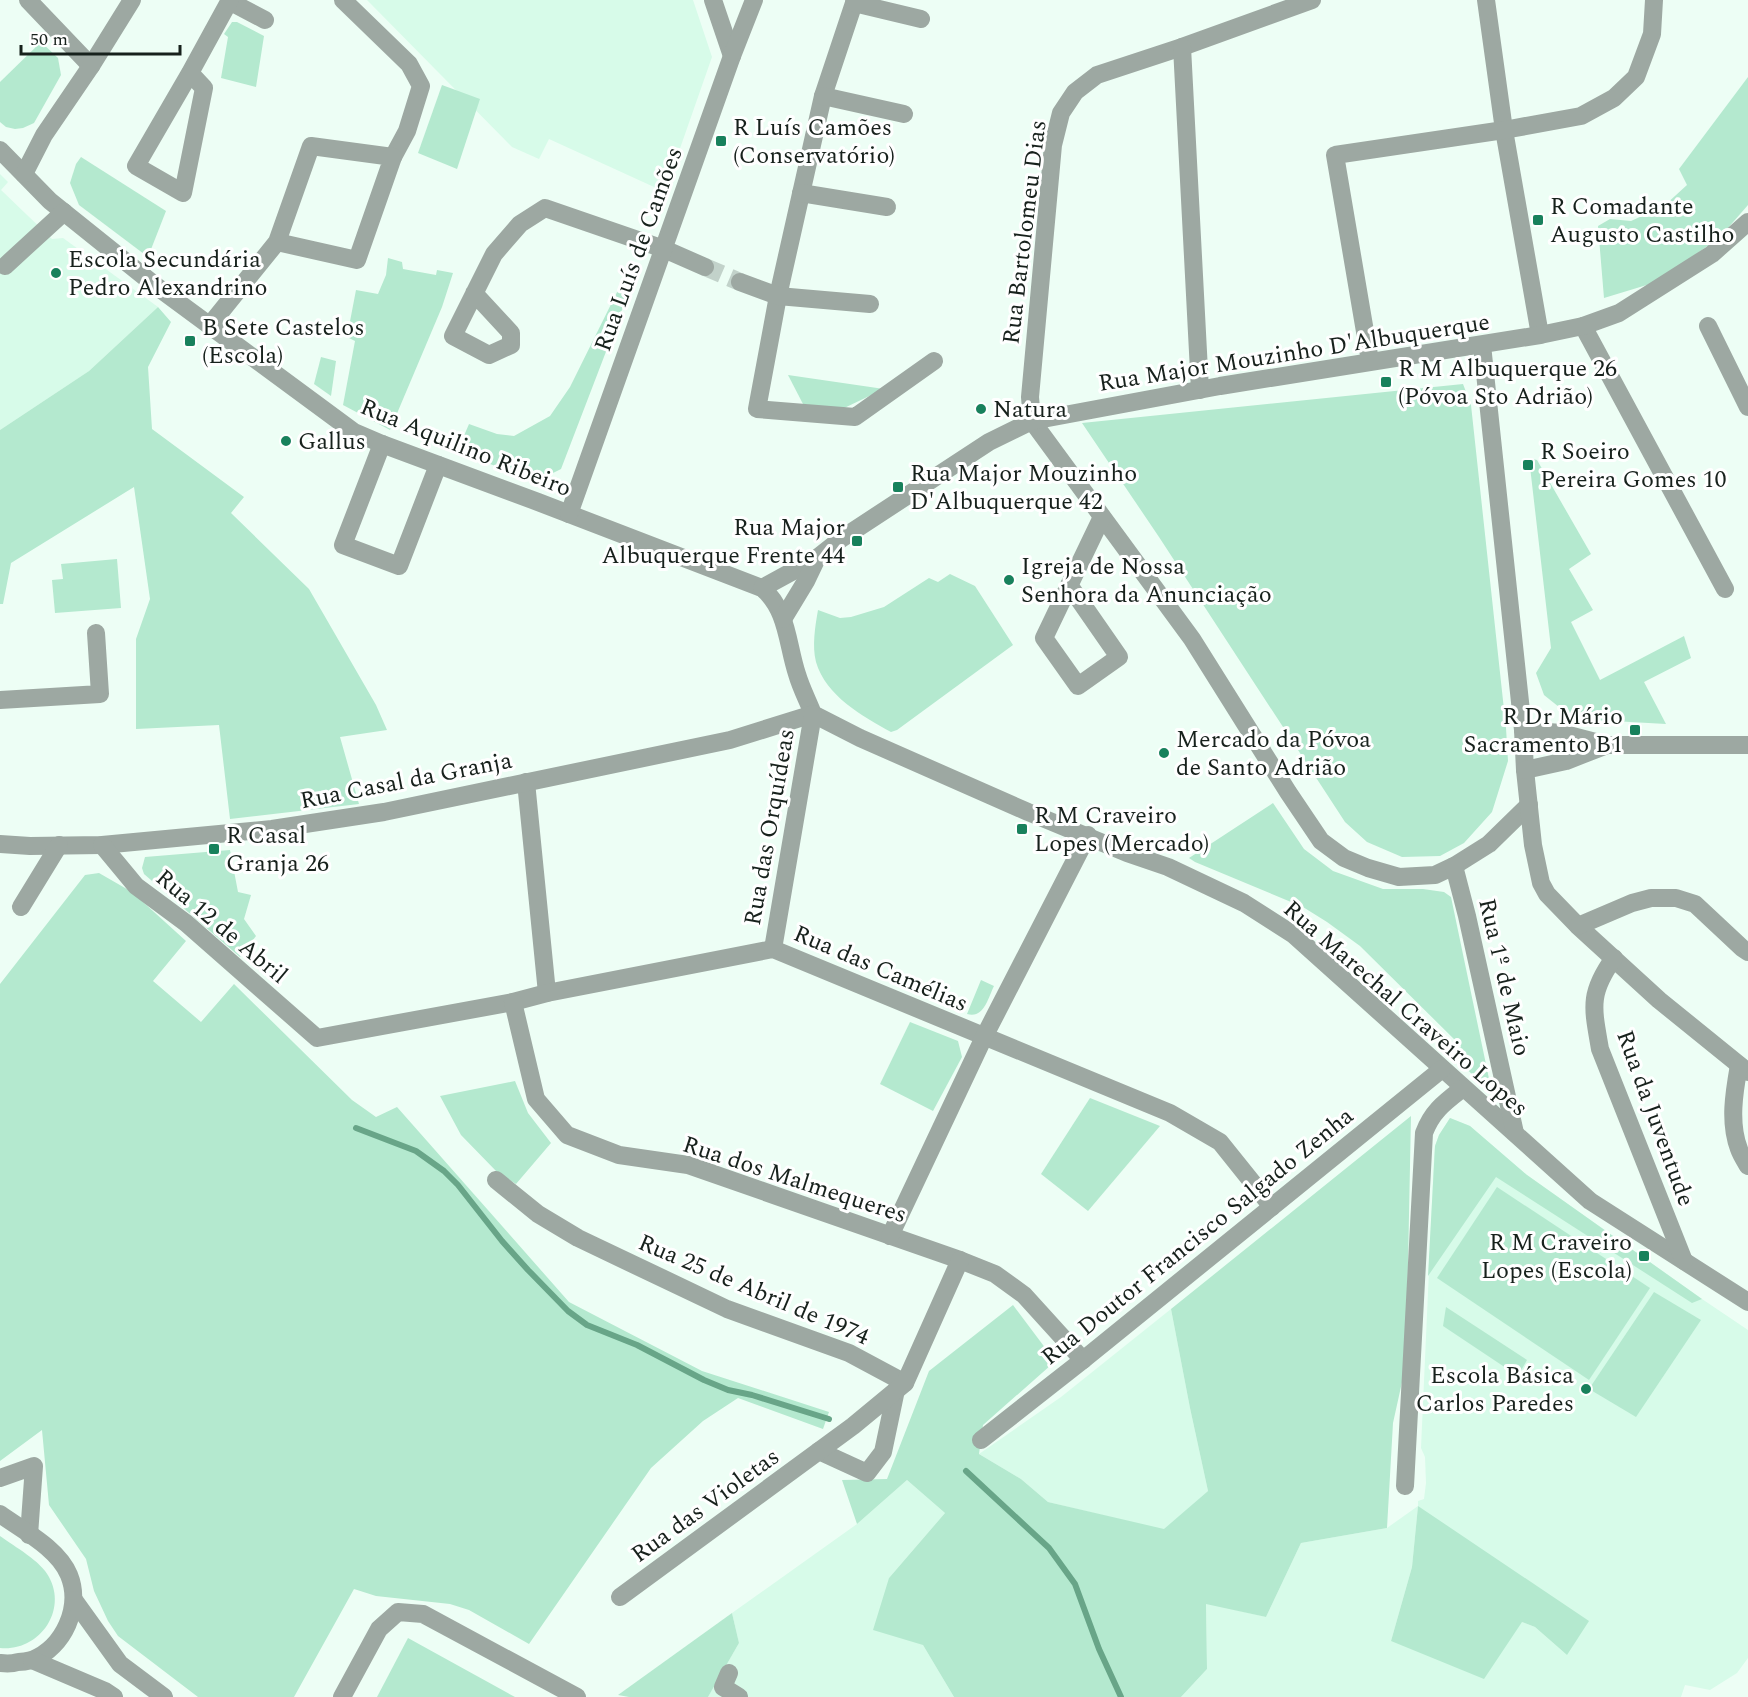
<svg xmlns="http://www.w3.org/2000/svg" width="1748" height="1697" font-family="Spectral,serif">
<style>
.built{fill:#d7fbe9;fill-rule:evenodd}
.green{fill:#b4e9cf}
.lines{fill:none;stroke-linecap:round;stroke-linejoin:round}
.stream{stroke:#68a588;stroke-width:6}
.minor-tunnel{stroke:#c2d2ca;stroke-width:18;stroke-dasharray:18 9;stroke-linecap:butt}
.minor{stroke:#9da8a2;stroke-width:18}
.poi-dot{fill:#18815c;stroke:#fff;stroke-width:2}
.labels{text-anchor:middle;stroke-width:6;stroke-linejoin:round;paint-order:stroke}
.poi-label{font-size:24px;fill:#17211c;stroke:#fff;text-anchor:start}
.street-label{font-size:24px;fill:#17211c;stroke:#fff}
</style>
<rect width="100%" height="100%" fill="#edfef5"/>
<g class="built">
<path d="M367 0H693L712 57 677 157 673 156 668 170 672 172 665 192 549 139 539 159 512 147Z"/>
<path d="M0 174 8 182 1 190 52 239 63 238 158 307 89 371 0 430Z"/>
<path d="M1450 1118 1470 1126 1527 1175 1702 1299 1748 1330V1658L1737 1673 1710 1690 1685 1685 1681 1697H1181L1207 1669 1206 1603 1266 1617 1301 1543 1387 1528 1418 1506V1501L1424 1499 1426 1483 1425 1457 1421 1448 1434 1159 1435 1146 1439 1135ZM1418 1506 1567 1655 1535 1627 1522 1622 1391 1641 1412 1567Z"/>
<path d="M1171 1309 1190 1408 1208 1491 1164 1530 1048 1502 1021 1479 979 1454 1061 1397Z"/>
<path d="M907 1480 945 1513 889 1578 923 1645 954 1697H708L739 1643 732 1613 857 1524Z"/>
</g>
<g class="green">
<path d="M232 22H237L264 36 256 87 221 78 228 37 224 34Z"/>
<path d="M41 42 58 58 61 75 34 123 23 128 15 129 6 127 0 122V82Z"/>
<path d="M1748 77V205L1720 237 1685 262 1650 284 1604 298 1598 226 1610 219 1631 221 1664 206 1687 185 1679 169Z"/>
<path d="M442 85 480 99 457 169 418 153Z"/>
<path d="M81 157 166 211 148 257 79 205 70 183 76 164Z"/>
<path d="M388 258 402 262 403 269 436 275 437 270 453 273 442 307 390 430 343 405 355 341 347 337 356 290 378 294 386 275Z"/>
<path d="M626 274 635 276 561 469 551 474 526 477 457 452 469 424 497 434 514 436 550 416 570 387Z"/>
<path d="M158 307 171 322 148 367 152 429 244 497 231 513 309 589 376 705 387 730 340 737 359 804 230 819 219 725 136 729V639L150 599 134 487 11 563 3 604H0V430L89 371Z"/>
<path d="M321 357 336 361 331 396 314 384Z"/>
<path d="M788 375 884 389 840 410 803 404Z"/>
<path d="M1463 384 1471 405 1506 728 1508 761 1492 812 1464 843 1440 856 1402 857 1367 842 1345 822 1159 537 1082 423Z"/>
<path d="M1529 458 1537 460 1591 554 1569 569 1593 610 1571 622 1600 680 1684 636 1691 658 1644 682 1666 724 1578 719 1564 711 1544 695 1536 673 1551 648Z"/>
<path d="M117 559 121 608 55 613 52 580 63 579 61 564Z"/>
<path d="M950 574 975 586 1013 645 897 730 891 732C862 716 826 696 816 662 812 646 815 627 818 610L840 618 851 617 884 607 929 578 938 582Z"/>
<path d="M1273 803 1304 849 1333 871 1383 889H1423L1444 892 1451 897 1492 1093 1457 1060 1461 1046 1360 946 1327 922 1303 907 1195 862 1189 858Z"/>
<path d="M230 850 238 892 251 895 244 919 256 936 240 957 144 874 142 868 145 857Z"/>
<path d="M99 873 132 892 186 941 153 981 201 1022 234 984 352 1100 376 1117 397 1107 569 1302 702 1371 829 1412 823 1429 738 1398 703 1421 651 1468 529 1644 469 1610 450 1604 376 1596 354 1589 294 1697H198L118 1636 108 1621 94 1591 86 1559 49 1505 42 1430 0 1461V984L85 875Z"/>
<path d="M981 980 994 986C988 998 984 1019 967 1014Z"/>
<path d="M910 1022 958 1041 962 1057 933 1111 880 1084Z"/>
<path d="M515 1081 528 1113 551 1143 516 1184 497 1172 461 1135 440 1096Z"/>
<path d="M1090 1098 1160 1126 1088 1211 1041 1174Z"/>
<path d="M1411 1116 1406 1364 1393 1423 1387 1528 1301 1543 1266 1617 1206 1604 1207 1669 1181 1697H954L923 1645 873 1630 889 1578 945 1513 907 1480 857 1524 842 1480 887 1479 929 1371 1013 1305 1052 1357 1051 1365 983 1425 979 1454 1021 1479 1048 1502 1164 1529 1208 1491 1190 1408 1171 1309Z"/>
<path d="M1450 1118 1470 1126 1527 1175 1702 1299 1692 1303 1496 1177 1428 1276 1435 1146 1439 1135Z"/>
<path d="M1497 1187 1650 1288 1589 1380 1437 1278Z"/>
<path d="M1654 1292 1701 1320 1636 1417 1589 1389Z"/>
<path d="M1446 1307 1527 1360 1518 1376 1443 1326Z"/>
<path d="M1418 1506 1589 1621 1567 1655 1535 1627 1522 1622 1484 1679 1391 1641 1412 1567Z"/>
<path d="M0 1536C15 1547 41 1561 49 1577 68 1612 38 1652 0 1648Z"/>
<path d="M732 1613 739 1643 708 1697H629L618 1695Z"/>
<path d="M408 1638 515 1697H377Z"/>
</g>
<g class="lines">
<g class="stream">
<path d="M356 1128 416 1151 444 1171 458 1185 502 1241 528 1270 568 1311 587 1325 637 1345 704 1380 728 1390 752 1395 829 1419"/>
<path d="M966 1471 1049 1548 1075 1584 1099 1649 1121 1697"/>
</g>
<path class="minor-tunnel" d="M705 267 740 282"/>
<g class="minor">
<path d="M28 0 91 66"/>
<path d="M343 0 409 64 421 86 407 131 393 157"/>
<path d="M713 0 732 56"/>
<path d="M855 0 823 96 778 296 757 409 855 417 934 361"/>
<path d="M1312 0 1182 47 1097 75 1075 92 1061 113 1053 145 1030 397 1032 421 1192 639 1288 792 1321 841 1344 858 1368 868 1399 877 1435 875 1454 866 1489 844 1529 805"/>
<path d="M1486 0 1504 130 1540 335"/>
<path d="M229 1 265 20"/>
<path d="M854 3 921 19"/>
<path d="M1182 47 1200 390"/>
<path d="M190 73 204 88 183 193 136 166 190 73 230 0"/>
<path d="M823 96 904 114"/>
<path d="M0 150 50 201 156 286 354 432 382 444 538 502 762 588C788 610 787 644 797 674 801 688 808 701 813 714L860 738 1028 812 1127 853 1168 867 1244 903 1294 935 1590 1201 1748 1302"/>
<path d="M24 174 44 135 91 66 132 0"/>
<path d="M801 193 887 207"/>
<path d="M5 266 64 212"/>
<path d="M740 282 778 296 870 304"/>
<path d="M474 293 511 333V345L489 355 453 336 494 254 520 224 545 208 664 249 705 267"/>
<path d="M210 325 277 242 311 146 393 157 357 260 277 242"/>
<path d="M1583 326 1725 589"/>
<path d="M1708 326 1748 407"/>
<path d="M1482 345 1523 730 1525 770 1533 845 1541 883 1547 894 1578 926 1659 1000 1748 1072"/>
<path d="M1370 361 1335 155 1504 130 1581 116 1614 98 1636 77 1652 34 1654 0"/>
<path d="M382 444 343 545 399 566 438 465"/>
<path d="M569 514 732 56 754 0"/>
<path d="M1069 585 1119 657 1078 686 1044 638 1102 517"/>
<path d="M762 588 817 558"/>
<path d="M783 619 806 581 817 558 841 539 989 442 1032 421 1220 386 1540 335 1583 326 1619 313 1712 254 1748 222"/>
<path d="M0 700 100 694 96 633"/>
<path d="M1523 730 1561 733 1607 745H1748"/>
<path d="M1525 770 1566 761 1607 745"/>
<path d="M526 782 547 993"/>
<path d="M0 844 30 846 102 845 272 829 384 812 730 740 813 714"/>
<path d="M102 845 136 886 186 923 317 1038 513 1002 547 993 773 949 1170 1113 1220 1142 1272 1207"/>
<path d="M1454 866 1467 916 1515 1133"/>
<path d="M21 907 59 845"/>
<path d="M1578 926 1632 903 1651 898H1676L1695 904 1742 948 1748 952"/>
<path d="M773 949 813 714"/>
<path d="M1614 958C1588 994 1593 1008 1600 1049L1684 1261"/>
<path d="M513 1002 536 1099 567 1135 619 1155 688 1165 960 1260 995 1274 1024 1295 1083 1360"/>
<path d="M1739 1065C1734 1093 1729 1123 1739 1149 1741 1155 1745 1161 1748 1166"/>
<path d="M496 1180 538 1214 578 1238 727 1309 849 1353 905 1383"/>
<path d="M890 1236 984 1037 1088 835"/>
<path d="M981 1440 1083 1360 1442 1069"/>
<path d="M819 1451 867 1473 883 1452 896 1390"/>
<path d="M0 1478 34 1466 29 1535"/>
<path d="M1405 1486 1424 1133C1432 1111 1445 1102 1463 1088"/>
<path d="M0 1514C22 1530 58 1548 69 1575 82 1607 64 1647 32 1660 28 1661 23 1662 18 1662 12 1664 7 1664 0 1663"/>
<path d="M620 1597 853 1426 905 1383 960 1260"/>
<path d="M74 1600 120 1664 164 1697"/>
<path d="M32 1660 105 1691 114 1697"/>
<path d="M729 1673 723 1687 739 1697"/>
<path d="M342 1697 379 1629 398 1612 423 1614 577 1697"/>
</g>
</g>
<g class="poi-dot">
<rect x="715" y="135" width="12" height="12" rx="3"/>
<rect x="1532" y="214" width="12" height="12" rx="3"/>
<circle cx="56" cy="273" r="6"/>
<rect x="184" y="335" width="12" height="12" rx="3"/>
<rect x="1380" y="376" width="12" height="12" rx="3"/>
<circle cx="981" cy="409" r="6"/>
<circle cx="286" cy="441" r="6"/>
<rect x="1522" y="459" width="12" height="12" rx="3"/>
<rect x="892" y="481" width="12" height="12" rx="3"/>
<rect x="851" y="535" width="12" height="12" rx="3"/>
<circle cx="1009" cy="580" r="6"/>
<rect x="1629" y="724" width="12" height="12" rx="3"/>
<circle cx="1164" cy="753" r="6"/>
<rect x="1016" y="823" width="12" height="12" rx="3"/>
<rect x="208" y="843" width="12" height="12" rx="3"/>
<rect x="1638" y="1250" width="12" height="12" rx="3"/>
<circle cx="1586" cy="1389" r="6"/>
</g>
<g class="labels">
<g class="poi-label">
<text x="733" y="135">R Luís Camões<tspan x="733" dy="28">(Conservatório)</tspan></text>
<text x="1550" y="214">R Comadante<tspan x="1550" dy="28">Augusto Castilho</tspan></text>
<text x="68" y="267">Escola Secundária<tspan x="68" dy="28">Pedro Alexandrino</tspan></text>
<text x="202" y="335">B Sete Castelos<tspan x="202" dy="28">(Escola)</tspan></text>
<text x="1398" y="376">R M Albuquerque 26<tspan x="1398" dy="28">(Póvoa Sto Adrião)</tspan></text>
<text x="993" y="417">Natura</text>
<text x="298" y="449">Gallus</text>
<text x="1540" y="459">R Soeiro<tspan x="1540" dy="28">Pereira Gomes 10</tspan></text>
<text x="910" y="481">Rua Major Mouzinho<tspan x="910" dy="28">D'Albuquerque 42</tspan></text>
<text x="845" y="535" text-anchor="end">Rua Major<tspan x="845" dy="28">Albuquerque Frente 44</tspan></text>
<text x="1021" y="574">Igreja de Nossa<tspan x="1021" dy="28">Senhora da Anunciação</tspan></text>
<text x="1623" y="724" text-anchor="end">R Dr Mário<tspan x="1623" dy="28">Sacramento B1</tspan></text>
<text x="1176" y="747">Mercado da Póvoa<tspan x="1176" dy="28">de Santo Adrião</tspan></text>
<text x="1034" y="823">R M Craveiro<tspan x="1034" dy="28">Lopes (Mercado)</tspan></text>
<text x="226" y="843">R Casal<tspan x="226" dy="28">Granja 26</tspan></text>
<text x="1632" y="1250" text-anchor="end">R M Craveiro<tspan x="1632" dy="28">Lopes (Escola)</tspan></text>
<text x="1574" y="1383" text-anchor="end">Escola Básica<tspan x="1574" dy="28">Carlos Paredes</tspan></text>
</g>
<g class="street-label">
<text transform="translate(1024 232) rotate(-83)" y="8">Rua Bartolomeu Dias</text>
<text transform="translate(638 249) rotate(-70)" y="8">Rua Luís de Camões</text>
<text transform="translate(1294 352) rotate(-9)" y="8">Rua Major Mouzinho D'Albuquerque</text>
<text transform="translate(466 447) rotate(22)" y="8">Rua Aquilino Ribeiro</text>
<text transform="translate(406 780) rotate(-11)" y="8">Rua Casal da Granja</text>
<text transform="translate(769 827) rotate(-80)" y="8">Rua das Orquídeas</text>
<text transform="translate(222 926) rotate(40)" y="8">Rua 12 de Abril</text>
<text transform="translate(881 968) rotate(23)" y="8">Rua das Camélias</text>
<text transform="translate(1505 977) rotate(77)" y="8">Rua 1º de Maio</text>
<text transform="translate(1406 1008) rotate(41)" y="8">Rua Marechal Craveiro Lopes</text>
<text transform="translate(1656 1118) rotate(70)" y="8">Rua da Juventude</text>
<text transform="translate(795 1179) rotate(18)" y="8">Rua dos Malmequeres</text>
<text transform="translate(1197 1236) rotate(-39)" y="8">Rua Doutor Francisco Salgado Zenha</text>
<text transform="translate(754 1289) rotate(23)" y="8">Rua 25 de Abril de 1974</text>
<text transform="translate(705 1505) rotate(-36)" y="8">Rua das Violetas</text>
</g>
</g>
<path d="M21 45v9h159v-9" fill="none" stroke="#17211c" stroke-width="3"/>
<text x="30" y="45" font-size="18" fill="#17211c" stroke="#ffffff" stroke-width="4.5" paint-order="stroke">50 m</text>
</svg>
